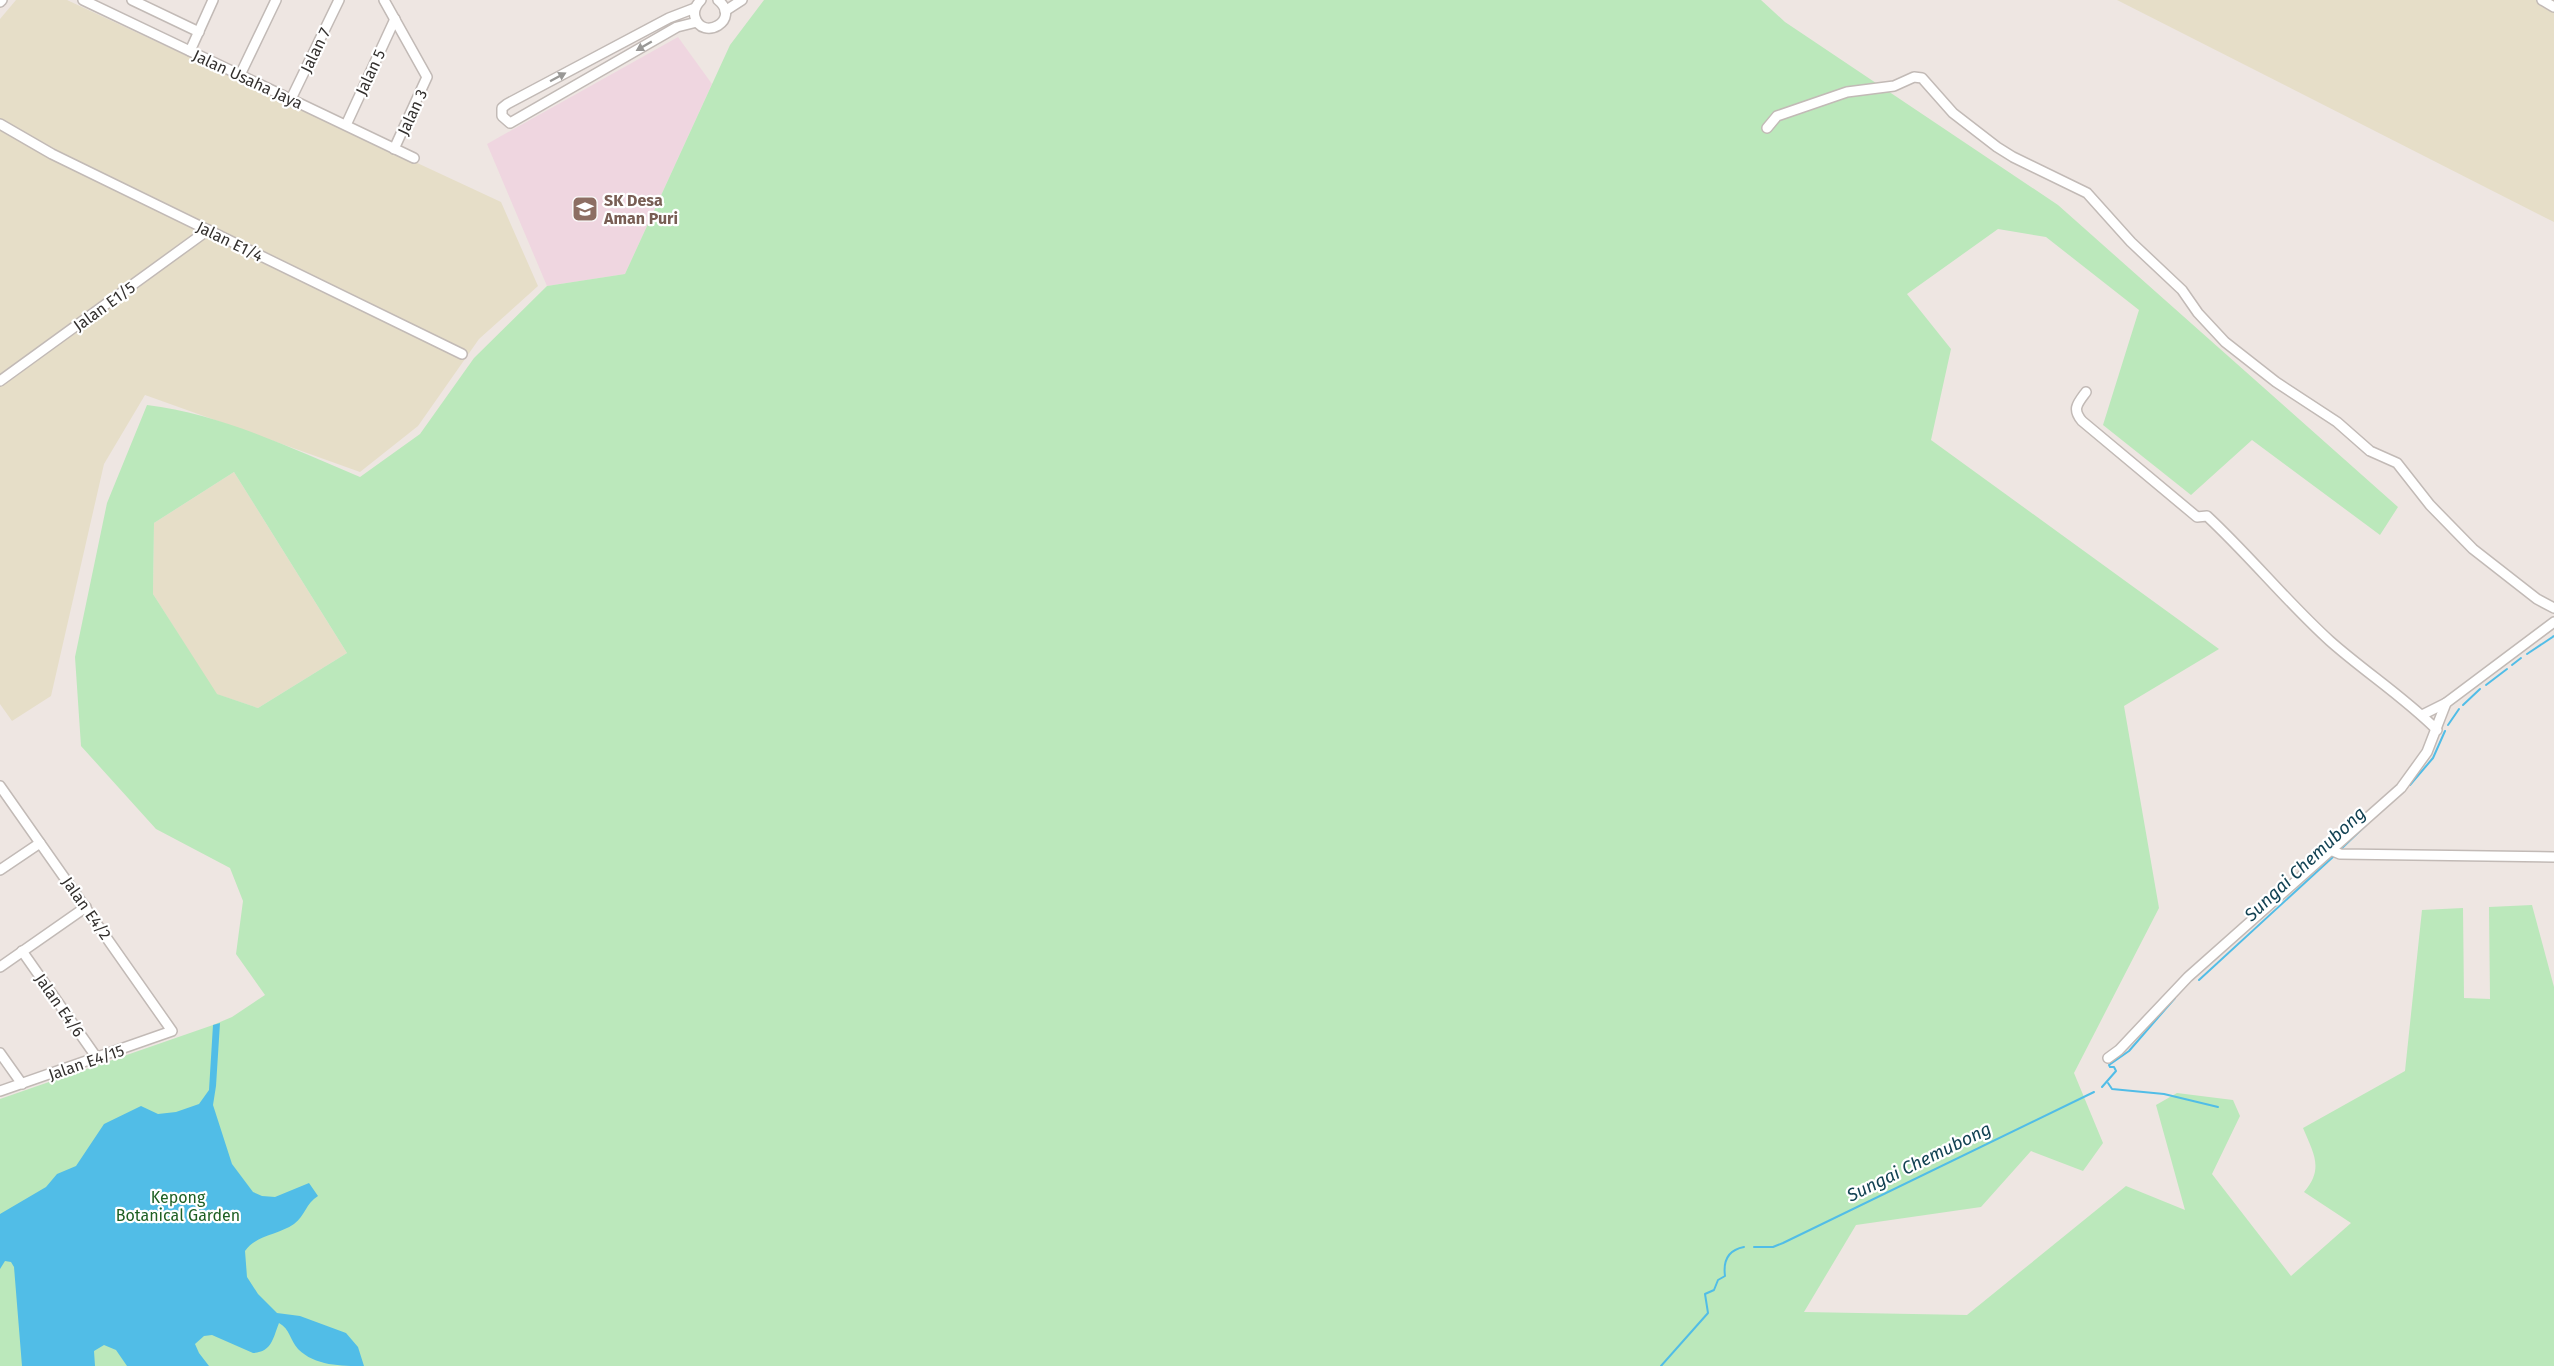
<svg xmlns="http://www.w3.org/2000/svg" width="2554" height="1366" font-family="'Fira Sans',sans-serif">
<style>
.industrial{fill:#e6dec8}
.education{fill:#efd6e0}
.green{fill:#bbe8bb;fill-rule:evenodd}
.water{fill:#51bde7}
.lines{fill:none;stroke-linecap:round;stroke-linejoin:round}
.stream{stroke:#51bde7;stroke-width:2}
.minor-casing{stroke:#c2bab6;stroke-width:12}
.minor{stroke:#fff;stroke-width:9}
.oneway{fill:#999896}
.labels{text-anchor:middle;stroke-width:4.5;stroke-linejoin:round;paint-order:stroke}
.street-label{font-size:16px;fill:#33302e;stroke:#fff}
.education-label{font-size:16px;font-weight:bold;fill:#785e54;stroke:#fff;text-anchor:start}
.park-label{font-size:16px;fill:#1e6023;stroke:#fff}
.water-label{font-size:18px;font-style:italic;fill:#124253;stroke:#fff}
</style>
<rect width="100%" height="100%" fill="#eee6e2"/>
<g class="industrial">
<path d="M16 0H67L501 202 538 286 479 339 418 426 360 472 145 395 104 464 51 696 12 721 0 704V19Z"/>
<path d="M2117 0H2554V222Z"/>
<path d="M234 472 347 653 258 708 216 694 153 594 154 523Z"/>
</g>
<path class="education" d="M678 37 712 84 625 274 547 286 487 144Z"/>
<path class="green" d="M764 0H1761L1785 22 2058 205 2398 507 2380 535 2252 440 2191 495 2103 425 2139 310 2046 237 1998 229 1907 294 1951 349 1931 440 2219 649 2124 706 2159 908 2074 1073 2103 1143 2083 1171 2031 1151 1981 1207 1856 1225 1804 1312 1967 1315 2126 1186 2185 1210 2156 1105 2177 1093 2233 1100 2240 1116 2212 1174 2291 1276 2351 1223 2304 1192C2324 1169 2314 1154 2303 1128L2405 1071 2422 910 2463 908 2464 998 2490 999 2489 907 2532 905 2554 987V1366H0V1099L213 1025 232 1017 265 995 236 954 243 901 230 868 156 829 81 746 75 657 107 503 147 405C221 414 291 448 360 477L420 434 474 358 547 286 625 274 730 45ZM234 472 347 653 258 708 217 694 153 594 154 523Z"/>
<path class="water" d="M220 1023 216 1086 213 1105 232 1164 253 1192 262 1196 275 1197 309 1183 318 1196C306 1203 305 1216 294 1224 278 1235 256 1235 245 1251L247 1277 258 1294 277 1313 300 1316 346 1333 358 1347 364 1366C341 1366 315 1366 298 1349 290 1340 290 1329 279 1323 273 1338 272 1352 253 1353L212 1335 204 1336 195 1344 199 1353 209 1366H127L116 1350 104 1345 94 1351 95 1366H22L14 1267 11 1262 5 1261 0 1269V1214L46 1187 57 1174 76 1166 104 1124 141 1106 158 1114 176 1112 199 1104 209 1090 213 1025Z"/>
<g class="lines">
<g class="stream">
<path d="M2527 654 2554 636"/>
<path d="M2512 665 2521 658"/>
<path d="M2486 685 2507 669"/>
<path d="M2463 705 2480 689"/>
<path d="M2448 725 2459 709"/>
<path d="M2410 785 2433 758 2445 731"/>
<path d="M2340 850 2366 825"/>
<path d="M2199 980 2334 856"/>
<path d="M2108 1083 2112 1089 2164 1094 2218 1107"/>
<path d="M2102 1087 2116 1071 2114 1067H2110L2109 1065 2129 1051 2175 998"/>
<path d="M1754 1247H1773L1783 1243 2094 1092"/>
<path d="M1661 1366 1708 1313 1705 1294 1714 1290 1718 1280 1725 1276C1723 1261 1728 1250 1744 1247"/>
</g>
<g class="minor-casing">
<g id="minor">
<path d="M83 0 414 158"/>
<path d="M132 0 199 32"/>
<path d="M384 0 427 77 394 149"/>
<path d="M701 0C696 5 693 10 695 17 702 42 742 20 718 0"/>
<path d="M2542 0 2554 7"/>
<path d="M0 2 2 0"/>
<path d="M695 8 669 18 507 104 502 108V116L510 123 677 27 697 22"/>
<path d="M725 11 742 0"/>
<path d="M190 51 213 0"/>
<path d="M240 75 276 0"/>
<path d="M291 99 339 0"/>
<path d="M0 124 52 154 462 354"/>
<path d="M346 125 395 19"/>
<path d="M1767 128 1777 116 1847 92 1894 86 1914 77 1922 78 1953 113 1997 147 2013 157 2087 193 2131 242 2182 290 2198 313 2225 342 2276 382 2337 422 2370 451 2397 463 2430 505 2473 549 2537 599 2554 608"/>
<path d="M0 381 208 230"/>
<path d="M2086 392C2077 404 2072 409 2082 421L2197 517 2207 516C2250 556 2287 602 2330 641 2365 672 2404 697 2437 730"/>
<path d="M2422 715 2446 703"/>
<path d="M0 786 172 1031 0 1091"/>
<path d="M2333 851 2340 854 2554 857"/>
<path d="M0 870 40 843"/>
<path d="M22 951 97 1058"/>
<path d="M0 967 86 907"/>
<path d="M0 1053 22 1084"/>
<path d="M2108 1058 2119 1050 2188 977 2401 788 2427 752 2446 703 2554 622"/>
</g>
</g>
<use href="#minor" class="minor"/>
</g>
<defs><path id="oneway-solid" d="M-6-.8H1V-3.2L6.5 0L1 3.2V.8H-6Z" transform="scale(1.5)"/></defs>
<g class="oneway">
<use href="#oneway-solid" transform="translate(644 46) rotate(150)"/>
<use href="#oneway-solid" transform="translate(558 77) rotate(-28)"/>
</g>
<defs>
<g id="school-square" transform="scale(1.35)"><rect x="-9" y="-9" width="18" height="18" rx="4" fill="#8d6e63" stroke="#fff"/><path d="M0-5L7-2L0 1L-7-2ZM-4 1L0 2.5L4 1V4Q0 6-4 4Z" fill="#fff"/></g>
</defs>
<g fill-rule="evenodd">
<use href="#school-square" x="585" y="209"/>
</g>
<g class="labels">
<g class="street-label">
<text transform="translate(315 50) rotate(-64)" y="6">Jalan 7</text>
<text transform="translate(370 72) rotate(-65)" y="6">Jalan 5</text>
<text transform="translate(248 79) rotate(25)" y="6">Jalan Usaha Jaya</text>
<text transform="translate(412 112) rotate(-65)" y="6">Jalan 3</text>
<text transform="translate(230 241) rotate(26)" y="6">Jalan E1/4</text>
<text transform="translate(104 306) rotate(-36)" y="6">Jalan E1/5</text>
<text transform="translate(87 908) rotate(55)" y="6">Jalan E4/2</text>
<text transform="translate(60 1005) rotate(55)" y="6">Jalan E4/6</text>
<text transform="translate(86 1062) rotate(-19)" y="6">Jalan E4/15</text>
</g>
<g class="education-label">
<text x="604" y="206">SK Desa<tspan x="604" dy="18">Aman Puri</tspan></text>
</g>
<g class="park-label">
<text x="178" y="1203">Kepong<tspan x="178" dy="18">Botanical Garden</tspan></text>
</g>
<g class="water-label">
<text transform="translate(2305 864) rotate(-43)" y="6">Sungai Chemubong</text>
<text transform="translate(1919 1162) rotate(-26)" y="6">Sungai Chemubong</text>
</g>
</g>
</svg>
